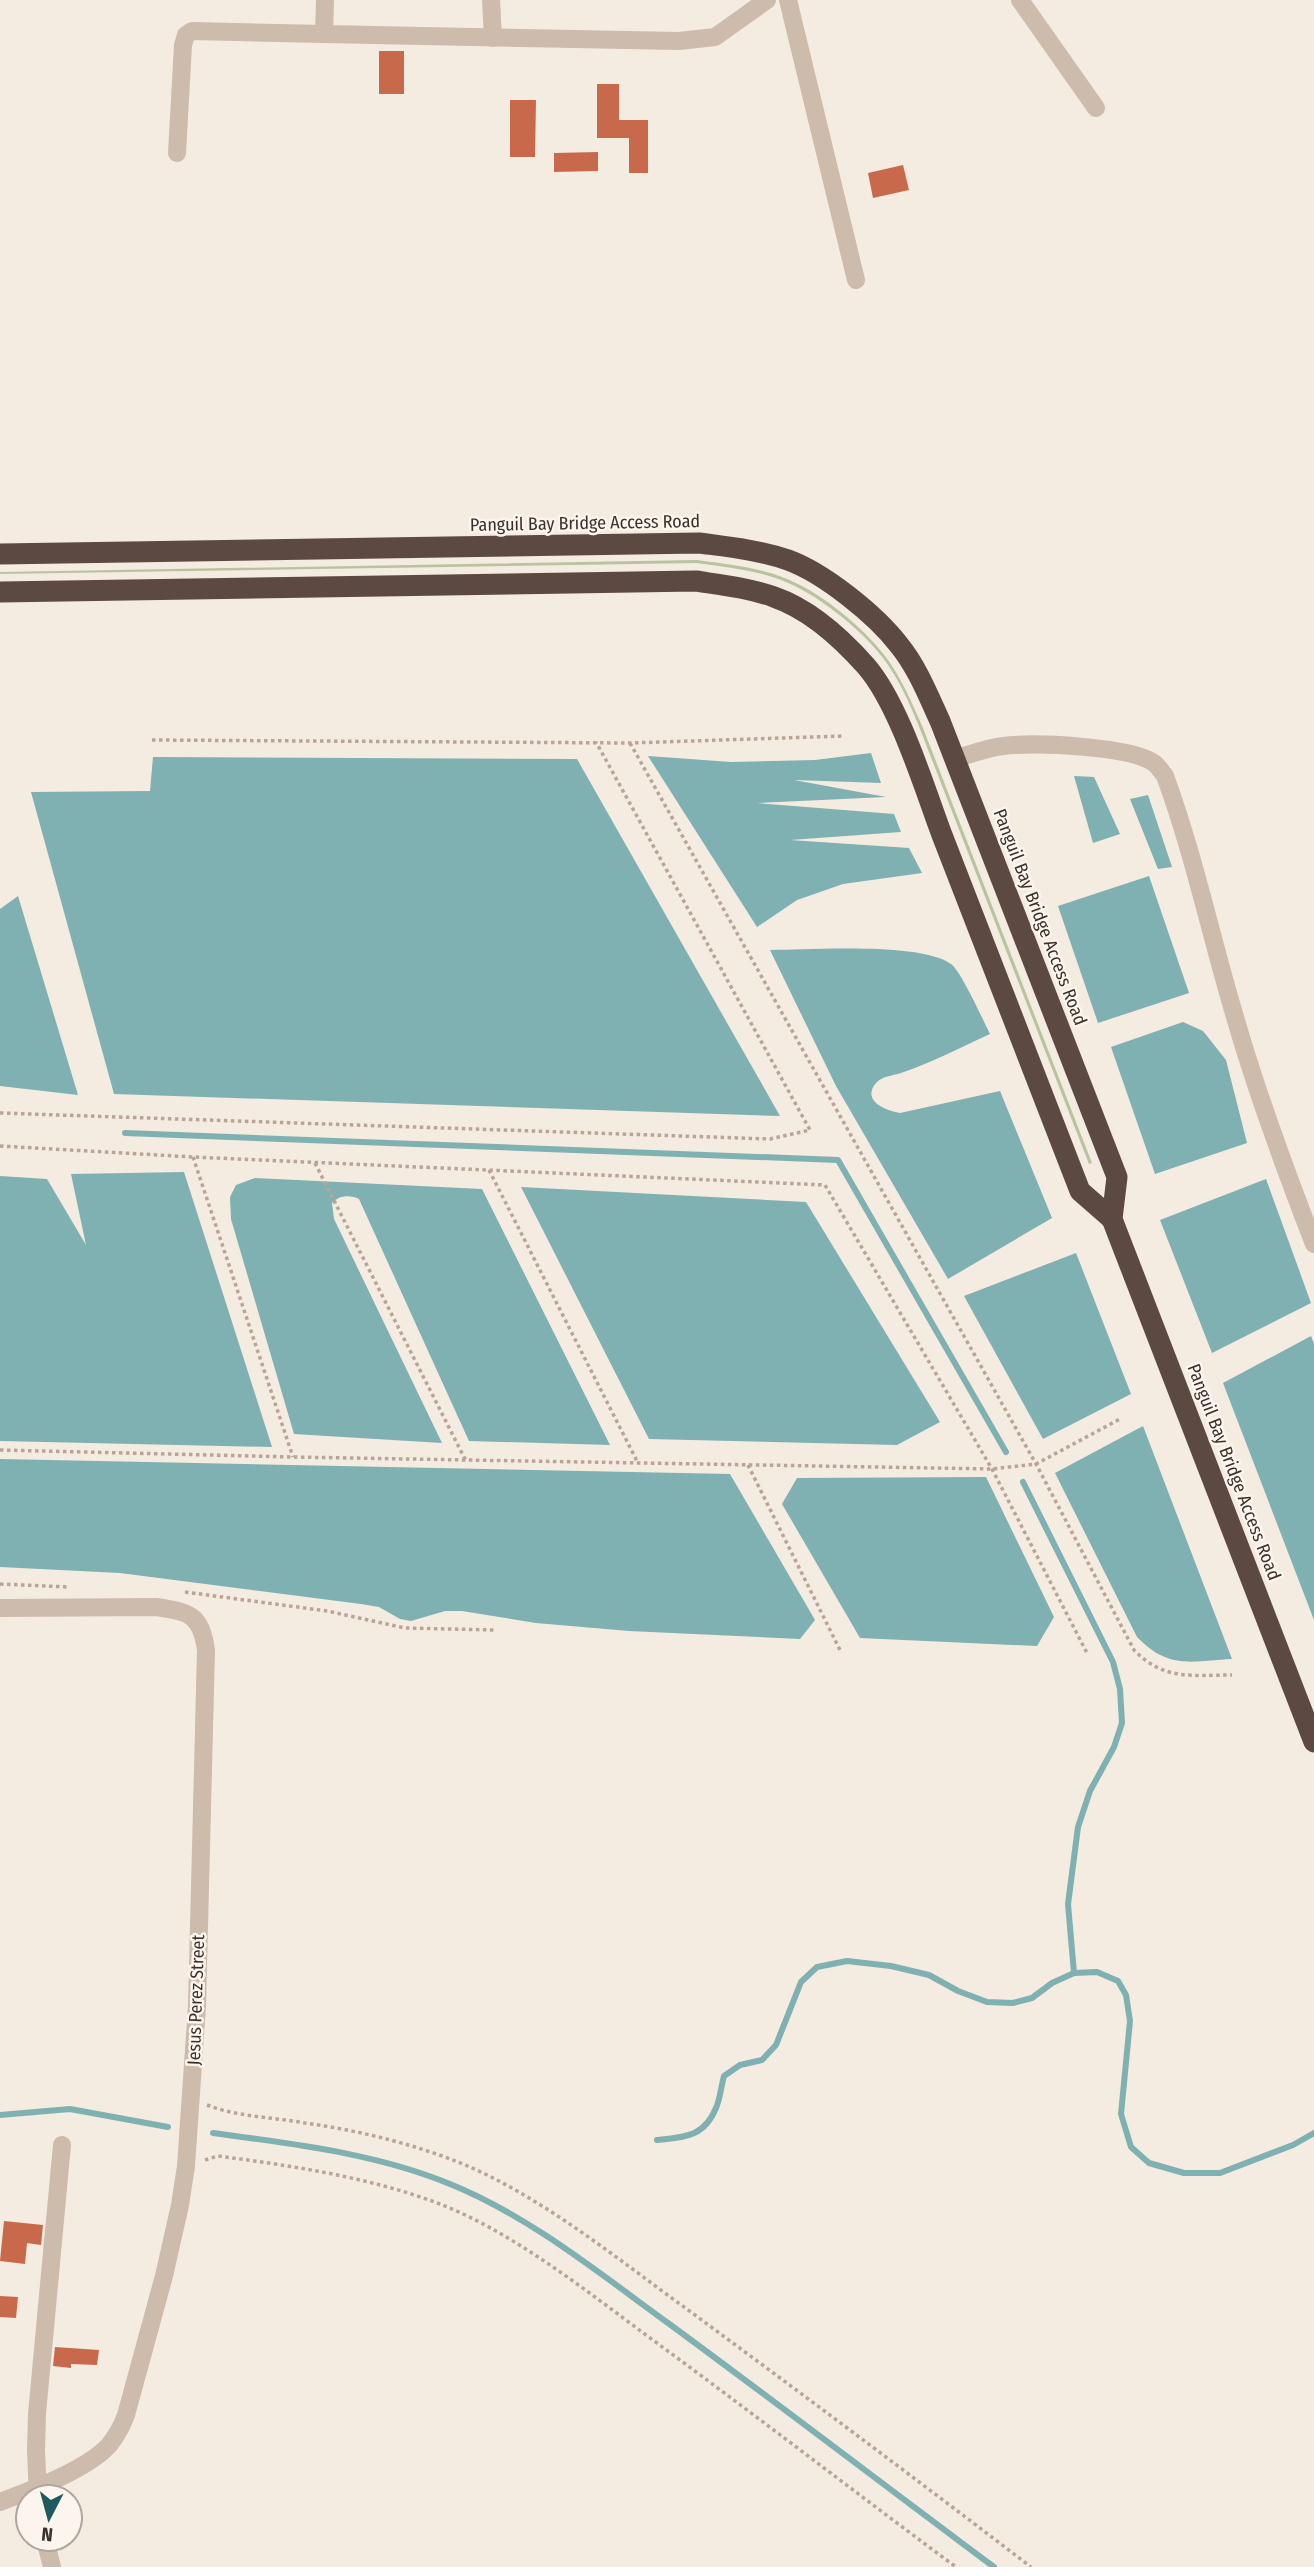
<svg xmlns="http://www.w3.org/2000/svg" width="1314" height="2567" font-family="'Fira Sans Condensed',sans-serif">
<style>
.green{fill:#b8c4a0}
.water{fill:#7fb0b2}
.lines{fill:none;stroke-linecap:round;stroke-linejoin:round}
.stream{stroke:#7fb0b2;stroke-width:6}
.building{fill:#c8694b}
.path{stroke:#b9a596;stroke-width:3.5;stroke-dasharray:3.5 3.5;stroke-linecap:butt}
.street{stroke:#cdbbac;stroke-width:18}
.highway{stroke:#5c4a42;stroke-width:21}
.labels{text-anchor:middle;stroke-width:5;stroke-linejoin:round;paint-order:stroke}
.street-label{font-size:18px;fill:#3b302b;stroke:#fbf5ee}
</style>
<rect width="100%" height="100%" fill="#f4ebe1"/>
<path class="green" d="M697 560C726 564 755 567 782 577 818 590 862 626 885 656 901 677 912 703 923 728L1092 1163 1089 1164 920 729C910 704 899 679 883 658 860 628 816 593 781 580 754 570 725 567 697 563L0 574V572Z"/>
<g class="water">
<path d="M871 753 881 783 794 780 886 797 757 803 894 814 901 832 790 840 909 848 922 873 843 884 797 900 757 927 648 756 731 762 815 760Z"/>
<path d="M153 757 577 759 780 1116 114 1094 31 792 150 791Z"/>
<path d="M1074 776 1094 777 1120 834 1093 843Z"/>
<path d="M1148 795 1172 867 1158 869 1130 799Z"/>
<path d="M1149 876 1189 993 1098 1023 1058 906Z"/>
<path d="M18 896 78 1095 0 1086V909Z"/>
<path d="M770 950C811 950 920 942 951 964 961 971 983 1020 990 1034 961 1047 931 1063 901 1073 892 1076 882 1076 876 1083 861 1101 886 1111 900 1113L1000 1091 1052 1218 948 1279 836 1086Z"/>
<path d="M1183 1022 1203 1031 1226 1060 1247 1143 1155 1174 1111 1047Z"/>
<path d="M184 1172 272 1447 0 1441V1176L47 1179 86 1245 71 1174Z"/>
<path d="M255 1178 482 1189 610 1445 469 1441 359 1199C350 1195 340 1195 332 1203L334 1219 442 1443 294 1434 231 1219 230 1197 236 1185Z"/>
<path d="M1266 1179 1311 1303 1212 1353 1160 1220Z"/>
<path d="M521 1187 806 1202 940 1422 897 1445 649 1439Z"/>
<path d="M1076 1253 1131 1394 1043 1439 964 1296Z"/>
<path d="M1311 1336 1314 1344V1620L1223 1383Z"/>
<path d="M1143 1426 1232 1659C1191 1661 1169 1670 1137 1637L1055 1473Z"/>
<path d="M0 1459 730 1474 815 1620 800 1639 629 1631 536 1623 462 1611H445L411 1621 400 1619 379 1607 361 1604 120 1573 0 1567Z"/>
<path d="M986 1477 1054 1617 1037 1646 860 1638 782 1504 797 1478Z"/>
</g>
<g class="lines">
<g class="stream">
<path d="M125 1133 838 1160 1006 1452"/>
<path d="M1023 1482 1113 1662 1120 1689 1122 1723 1114 1747 1090 1791 1078 1827 1068 1904 1074 1973"/>
<path d="M0 2115 70 2109 168 2127"/>
<path d="M213 2133C293 2144 375 2153 450 2184 529 2216 599 2273 668 2323 777 2403 885 2486 994 2567"/>
<path d="M657 2140C685 2137 704 2137 716 2108 720 2099 721 2087 724 2076L740 2065 762 2060 776 2045 801 1982 817 1967 847 1961 891 1966 929 1975 958 1991 987 2002 1013 2003 1032 1998 1052 1983 1074 1973 1097 1972 1118 1981 1126 1995 1130 2021 1121 2114 1131 2147 1149 2163 1184 2173H1220L1293 2145 1314 2133"/>
</g>
</g>
<g class="building">
<rect x="379" y="51" width="25" height="43"/>
<path d="M597 84H619V120H648V173H629V138H597Z"/>
<path d="M510 100H536L535 157H510Z"/>
<path d="M598 152V171L554 172V153Z"/>
<path d="M903 165 909 190 873 198 868 173Z"/>
<path d="M4 2221 43 2225 41 2245 27 2243 25 2264 0 2261Z"/>
<path d="M0 2296 18 2297 16 2318 0 2317Z"/>
<path d="M55 2347 99 2350 97 2365 71 2364V2368L53 2366Z"/>
</g>
<g class="lines">
<g class="path">
<path d="M152 740 630 743 843 736"/>
<path d="M630 743 1036 1464 1134 1650C1164 1681 1192 1675 1232 1675"/>
<path d="M0 1113 770 1139 810 1130 596 742"/>
<path d="M0 1146 193 1157 825 1185 992 1469 1088 1655"/>
<path d="M193 1157 293 1457"/>
<path d="M315 1163 466 1461"/>
<path d="M489 1170 638 1463"/>
<path d="M0 1450 293 1457 992 1469 1036 1464 1120 1419"/>
<path d="M748 1465 840 1650"/>
<path d="M0 1584 69 1587"/>
<path d="M185 1592 327 1611 405 1628 494 1630"/>
<path d="M207 2105C238 2117 272 2117 305 2123 356 2130 410 2143 458 2162 538 2194 615 2257 684 2307 801 2393 916 2479 1031 2567"/>
<path d="M205 2160 218 2156C293 2166 369 2177 440 2204 512 2232 584 2289 646 2335 750 2411 852 2490 956 2567"/>
</g>
<g class="street">
<path d="M325 0 324 34 679 41 715 37 767 0"/>
<path d="M491 0 493 38"/>
<path d="M788 0 856 280"/>
<path d="M1020 0 1096 108"/>
<path d="M177 153 183 45 186 35 192 31 324 34"/>
<path d="M955 759C971 754 986 748 1003 746 1033 742 1130 746 1154 763 1158 766 1162 772 1165 776 1194 855 1211 937 1235 1017 1257 1094 1285 1169 1314 1244"/>
<path d="M0 1608 156 1607C189 1612 201 1614 206 1650L197 2006 186 2166 180 2205 164 2276 126 2415C122 2426 117 2435 110 2444 89 2469 31 2490 0 2502"/>
<path d="M38 2497 36 2450 37 2414 62 2145"/>
<path d="M45 2539 52 2567"/>
</g>
<g class="highway">
<path d="M0 554 699 543C729 547 759 550 788 560 824 573 876 615 899 645 917 667 928 695 940 721L1117 1177 1112 1219 1314 1742"/>
<path d="M0 592 696 581C722 585 749 588 774 597 809 609 842 639 866 666 899 704 924 787 942 835 988 954 1034 1072 1080 1191L1112 1219"/>
</g>
</g>
<g class="labels">
<g class="street-label">
<text transform="translate(585 523) rotate(-1)" y="6">Panguil Bay Bridge Access Road</text>
<text transform="translate(1040 917) rotate(69)" y="6">Panguil Bay Bridge Access Road</text>
<text transform="translate(1234 1472) rotate(69)" y="6">Panguil Bay Bridge Access Road</text>
<text transform="translate(196 2000) rotate(-88)" y="6">Jesus Perez Street</text>
</g>
</g>
<g transform="translate(49 2518) rotate(186)"><circle r="33" fill="#fbf5ee" stroke="#aea6a0" stroke-width="2"/>
<path d="M0-5L12 26L0 18L-12 26Z" fill="#1f5a5e"/>
<text y="-10" font-size="19" font-weight="bold" text-anchor="middle" fill="#3b302b">N</text>
</g>
</svg>
